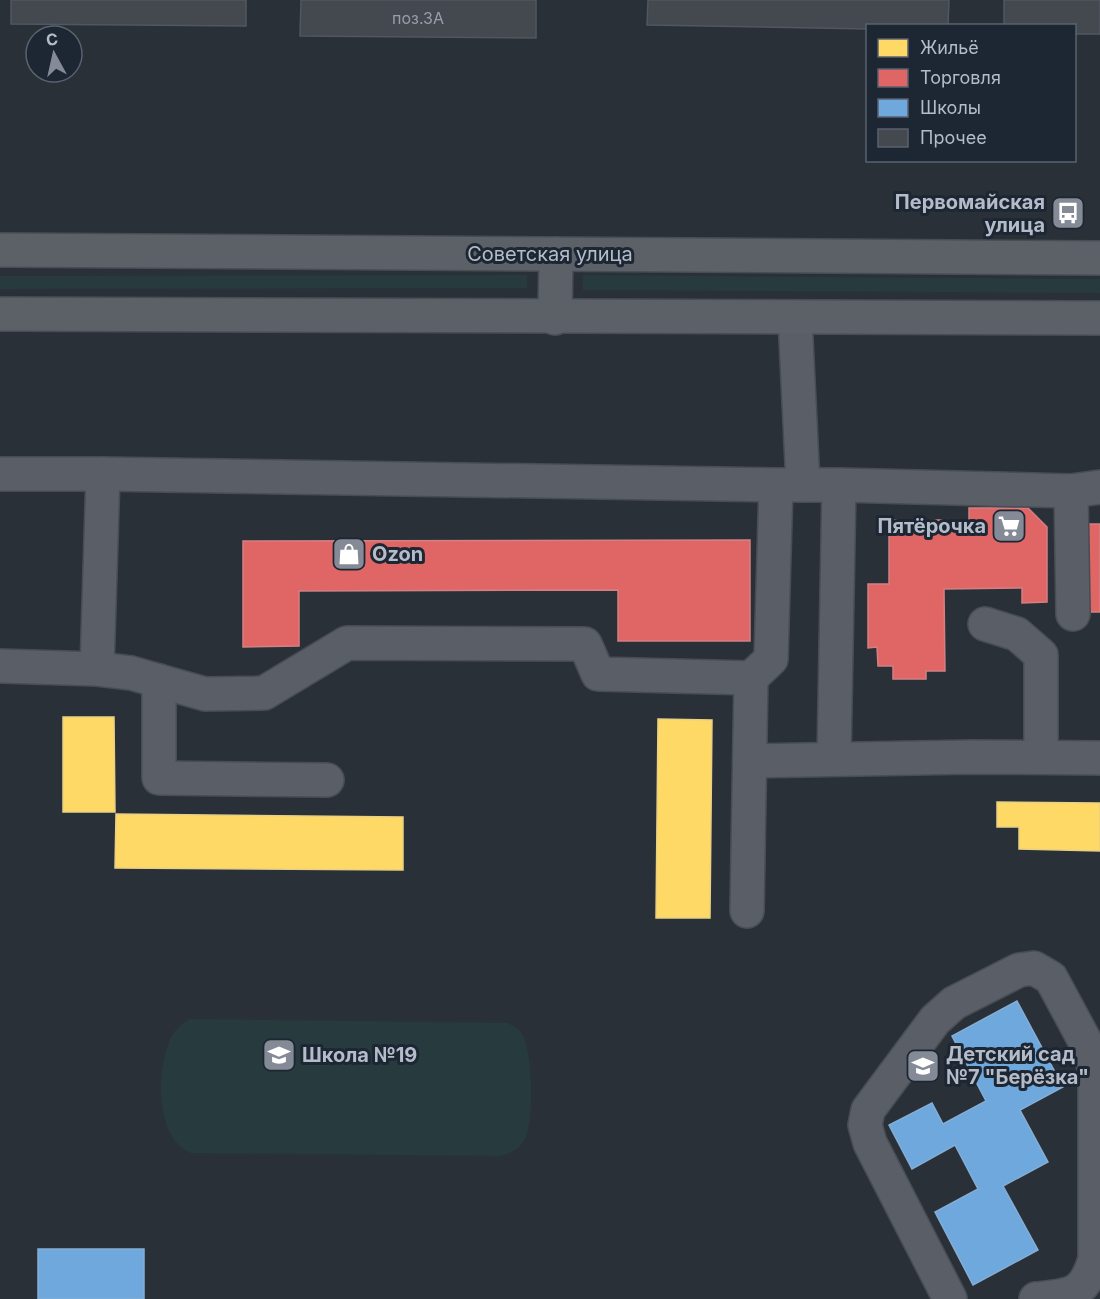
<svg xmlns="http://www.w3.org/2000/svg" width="1100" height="1299" font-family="Inter,sans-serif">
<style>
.green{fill:#273a3e}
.homes{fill:#ffd966;stroke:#e8d084;stroke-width:1.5}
.shops{fill:#e06666;stroke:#d38084;stroke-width:1.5}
.schools{fill:#6fa8dc;stroke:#84aed6;stroke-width:1.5}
.building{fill:#444950;stroke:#52575f;stroke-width:1.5}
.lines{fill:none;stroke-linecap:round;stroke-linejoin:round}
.minor-casing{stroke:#484c53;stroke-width:36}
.major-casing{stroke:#484c55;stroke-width:36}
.minor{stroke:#5a5e66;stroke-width:33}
.major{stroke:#5c6168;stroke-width:33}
.labels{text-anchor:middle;stroke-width:6;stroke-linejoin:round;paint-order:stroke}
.number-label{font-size:16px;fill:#989fab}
.poi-label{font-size:20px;font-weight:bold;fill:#b4bcc9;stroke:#1d2633;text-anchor:start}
.street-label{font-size:20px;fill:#b4bcc9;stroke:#1d2633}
</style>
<rect width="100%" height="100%" fill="#2a3038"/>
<g class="green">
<path d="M527 275V288L0 289V276Z"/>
<path d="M583 275 1100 279V293L583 290Z"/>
<path d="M190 1019 507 1023C512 1025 519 1028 522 1034 533 1052 534 1119 525 1139 520 1149 510 1154 499 1156L191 1153C153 1139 155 1059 175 1031 179 1026 184 1022 190 1019Z"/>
</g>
<g class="homes">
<path d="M63 717H114L115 812H63Z"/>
<path d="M658 719 712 720 710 918H656Z"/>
<path d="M997 802 1100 803V851L1019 849V827H997Z"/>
<path d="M116 814 403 817V870L115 868Z"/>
</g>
<g class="shops">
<path d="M969 508H1028L1047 527V602L1022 603V588L944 589 945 671H926V679H893V666H878L877 647 868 648V584H889V520H942L943 528H969Z"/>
<path d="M1084 524H1100V612H1085Z"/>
<path d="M750 540V641H618V590L299 591V646L243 647V541Z"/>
</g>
<g class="schools">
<path d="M1017 1001 1063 1087 1020 1110 1048 1162 1003 1186 1038 1250 973 1285 935 1212 978 1189 955 1145 912 1169 889 1125 932 1103 943 1124 986 1101 952 1036Z"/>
<rect x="38" y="1249" width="106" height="50"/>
</g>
<g class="building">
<path d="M11 0H246V26L11 24Z"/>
<path d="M301 0H536V38L300 36Z"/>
<path d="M648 0H949L948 26H868V29L647 25Z"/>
<path d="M1004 0H1100V34H1074V26H1004Z"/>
</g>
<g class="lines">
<g class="minor-casing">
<g id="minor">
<path d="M795 318 803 485"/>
<path d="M0 474H103L776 485H839L1071 491 1100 487"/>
<path d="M1071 491 1073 614"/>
<path d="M985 624 1017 634 1041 655V757"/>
<path d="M0 666 97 669 131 673 205 694 264 693 347 643 585 644 598 674 751 678"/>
<path d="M97 669 103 474"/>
<path d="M159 681V778L327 780"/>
<path d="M834 759 839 485"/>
<path d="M750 761 972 757 1100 758"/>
<path d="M747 911 751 678 771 659 776 485"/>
<path d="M950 1299 870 1143 865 1125 868 1110 935 1020 954 1003 1019 970 1034 968 1051 978 1087 1045 1095 1070V1259C1084 1296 1071 1295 1036 1299"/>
</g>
</g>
<g class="major-casing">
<g id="major">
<path d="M0 250 1100 258"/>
<path d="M0 314 1100 318"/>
<path d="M555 318 556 254"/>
</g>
</g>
<use href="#minor" class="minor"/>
<use href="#major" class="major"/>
</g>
<defs>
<g id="bus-square" transform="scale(1.725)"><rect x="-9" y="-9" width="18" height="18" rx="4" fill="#848b96" stroke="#1d2633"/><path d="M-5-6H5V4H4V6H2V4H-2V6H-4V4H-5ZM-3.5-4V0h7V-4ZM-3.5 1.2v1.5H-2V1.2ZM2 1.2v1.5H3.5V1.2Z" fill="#fff"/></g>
<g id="supermarket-square" transform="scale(1.725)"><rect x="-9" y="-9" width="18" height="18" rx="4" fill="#848b96" stroke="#1d2633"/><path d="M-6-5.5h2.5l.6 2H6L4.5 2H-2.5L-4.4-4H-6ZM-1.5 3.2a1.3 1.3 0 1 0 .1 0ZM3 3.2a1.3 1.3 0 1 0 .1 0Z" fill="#fff"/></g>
<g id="shop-square" transform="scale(1.725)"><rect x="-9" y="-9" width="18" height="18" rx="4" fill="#848b96" stroke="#1d2633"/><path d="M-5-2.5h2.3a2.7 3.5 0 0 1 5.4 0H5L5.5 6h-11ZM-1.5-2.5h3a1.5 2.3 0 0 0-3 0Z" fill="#fff"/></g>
<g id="school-square" transform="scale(1.725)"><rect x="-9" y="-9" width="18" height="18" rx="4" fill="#848b96" stroke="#1d2633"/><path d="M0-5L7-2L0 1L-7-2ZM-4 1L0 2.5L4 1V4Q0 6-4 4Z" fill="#fff"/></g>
</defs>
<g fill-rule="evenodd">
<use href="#bus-square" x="1068" y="213"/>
<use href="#supermarket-square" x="1009" y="526"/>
<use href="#shop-square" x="349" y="554"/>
<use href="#school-square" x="279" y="1055"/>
<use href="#school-square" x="923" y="1066"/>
</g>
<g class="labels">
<g class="number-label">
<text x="418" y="24">поз.3А</text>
</g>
<g class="poi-label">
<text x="1045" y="209" text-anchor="end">Первомайская<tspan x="1045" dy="23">улица</tspan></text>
<text x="986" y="533" text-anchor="end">Пятёрочка</text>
<text x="372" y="561">Ozon</text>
<text x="946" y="1061">Детский сад<tspan x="946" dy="23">№7 "Берёзка"</tspan></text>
<text x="302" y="1062">Школа №19</text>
</g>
<g class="street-label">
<text x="550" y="261">Советская улица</text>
</g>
</g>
<rect x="866" y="24" width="210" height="138" fill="#1d2633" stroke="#59626f" stroke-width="1.5"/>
<rect x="878" y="39" width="30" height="18" fill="#ffd966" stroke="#59626f" stroke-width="1.5"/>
<text x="920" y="54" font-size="18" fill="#b4bcc9">Жильё</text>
<rect x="878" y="69" width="30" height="18" fill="#e06666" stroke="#59626f" stroke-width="1.5"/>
<text x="920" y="84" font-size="18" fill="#b4bcc9">Торговля</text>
<rect x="878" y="99" width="30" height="18" fill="#6fa8dc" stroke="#59626f" stroke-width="1.5"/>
<text x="920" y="114" font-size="18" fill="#b4bcc9">Школы</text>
<rect x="878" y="129" width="30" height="18" fill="#444950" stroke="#59626f" stroke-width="1.5"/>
<text x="920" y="144" font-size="18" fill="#b4bcc9">Прочее</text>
<g transform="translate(54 54) rotate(352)"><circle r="28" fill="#1d2633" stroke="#59626f" stroke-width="1.5"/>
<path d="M0-4.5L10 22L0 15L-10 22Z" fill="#848b96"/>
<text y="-9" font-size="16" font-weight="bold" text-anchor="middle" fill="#b4bcc9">С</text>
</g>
</svg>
